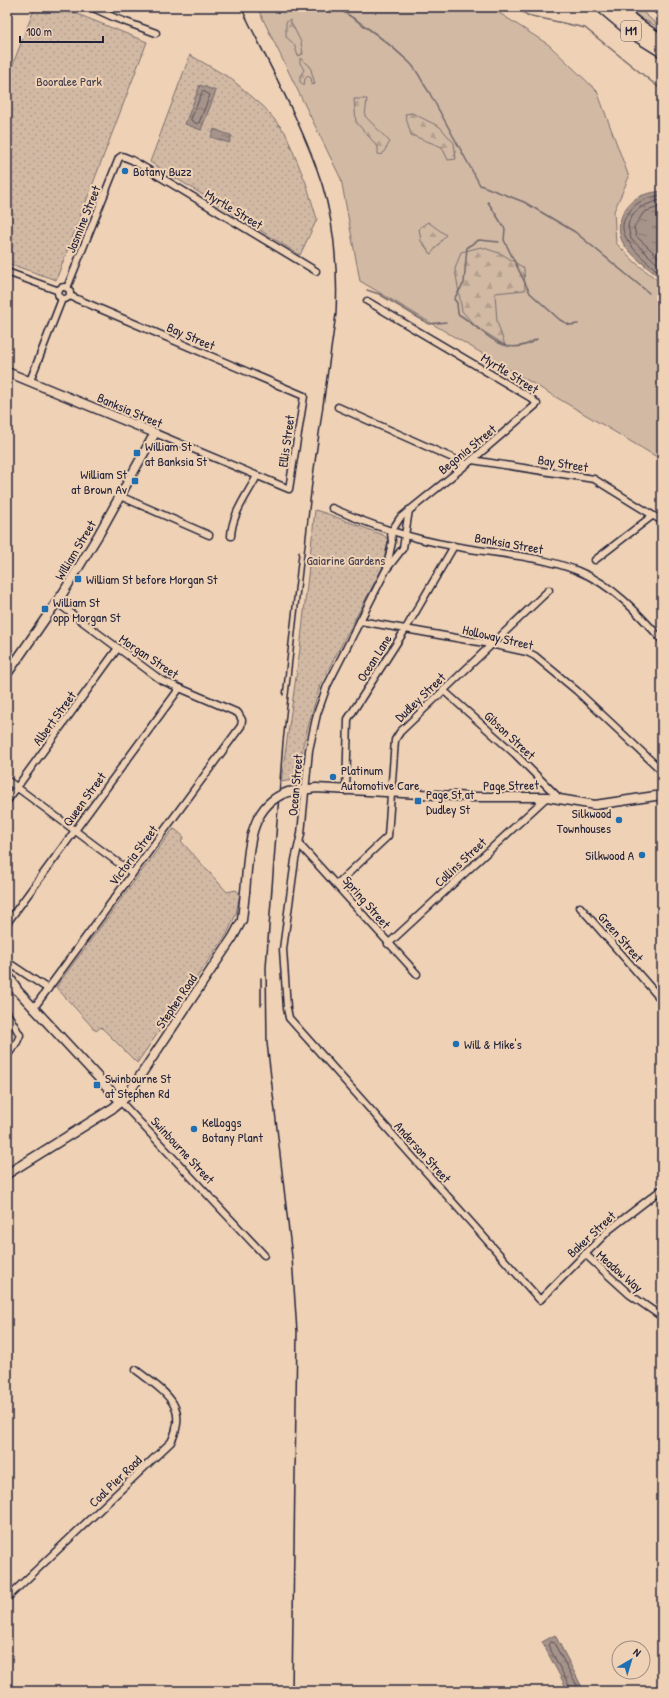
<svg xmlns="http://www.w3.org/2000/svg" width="669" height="1698" font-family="'Patrick Hand',sans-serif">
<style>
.green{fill:#d1b9a4;stroke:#7a6e70}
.forest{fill:url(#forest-firs);stroke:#7a6e70}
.park{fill:url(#park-dots);stroke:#7a6e70}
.water{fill:url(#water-ripples);stroke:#71666a}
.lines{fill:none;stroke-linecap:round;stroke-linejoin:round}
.shore{stroke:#574f5a;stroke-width:1}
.stream{stroke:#71666a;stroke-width:1.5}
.street-casing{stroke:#22223b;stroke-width:9}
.secondary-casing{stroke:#22223b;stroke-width:11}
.primary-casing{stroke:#22223b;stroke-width:12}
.highway-casing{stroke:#22223b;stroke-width:14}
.street{stroke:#efd2b5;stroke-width:6}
.secondary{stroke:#efd2b5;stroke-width:8}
.primary{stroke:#efd2b5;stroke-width:9}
.highway{stroke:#efd2b5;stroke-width:11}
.rail{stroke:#22223b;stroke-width:1.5}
.secondary-bridge-casing{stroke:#22223b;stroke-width:11;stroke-linecap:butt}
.secondary-bridge{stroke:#efd2b5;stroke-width:8}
.poi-dot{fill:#1f6fb2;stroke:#efd2b5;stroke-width:1.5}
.labels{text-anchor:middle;stroke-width:4;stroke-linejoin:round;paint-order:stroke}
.shield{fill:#efd2b5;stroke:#605760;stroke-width:1}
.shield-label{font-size:12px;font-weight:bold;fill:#22223b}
.park-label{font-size:13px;fill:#454050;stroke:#efd2b5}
.poi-label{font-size:13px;fill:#22223b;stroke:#efd2b5;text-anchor:start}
.street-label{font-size:13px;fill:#22223b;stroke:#efd2b5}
</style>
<defs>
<pattern id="forest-firs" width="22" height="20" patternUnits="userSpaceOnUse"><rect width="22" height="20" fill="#d1b9a4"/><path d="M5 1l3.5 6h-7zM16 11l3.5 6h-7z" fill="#b39f8e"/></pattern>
<pattern id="park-dots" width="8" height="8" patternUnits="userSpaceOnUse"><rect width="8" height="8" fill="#d1b9a4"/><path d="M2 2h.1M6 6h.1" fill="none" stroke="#b39f8e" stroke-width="1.8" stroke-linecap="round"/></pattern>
<pattern id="water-ripples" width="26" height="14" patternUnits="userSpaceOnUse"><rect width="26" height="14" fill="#a69389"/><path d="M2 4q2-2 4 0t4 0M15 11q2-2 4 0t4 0" fill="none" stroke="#877871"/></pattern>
</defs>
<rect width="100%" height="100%" fill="#efd2b5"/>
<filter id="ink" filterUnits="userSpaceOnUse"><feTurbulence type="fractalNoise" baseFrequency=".025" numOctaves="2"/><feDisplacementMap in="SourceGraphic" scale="8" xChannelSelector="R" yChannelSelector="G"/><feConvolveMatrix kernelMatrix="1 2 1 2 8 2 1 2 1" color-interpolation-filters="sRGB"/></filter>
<g filter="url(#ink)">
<path class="green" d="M257 7H490L549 45 597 91 629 177 614 211 616 243 636 263 662 284V460L360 281 341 179Z"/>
<g class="forest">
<path d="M627 7H637L662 29 642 19Z"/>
<path d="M290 20 301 42 303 54 298 56 294 44 286 37V22Z"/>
<path d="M300 58 310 66 315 84 312 85 311 78 308 76 305 79 304 85 300 82V76L304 70 300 63Z"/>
<path d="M354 99H367L365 116 390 142 382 155 378 154V147L356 122Z"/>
<path d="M412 113 440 127 454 143 456 159 448 160 442 147 411 135 405 114Z"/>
<path d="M428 222 446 235 431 254 421 241 419 228Z"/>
<path d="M481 247 502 254 524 268 525 290 495 293 497 322 505 345 475 326 462 311 455 269 461 252Z"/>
</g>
<g class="park">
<path d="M35 7H60L147 42 56 280 7 263V79Z"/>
<path d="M190 55 230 78 264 107 285 132 306 183 317 219 300 255 150 162Z"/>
<path d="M315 510 328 514 383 535 387 538 389 544 385 563 320 685 303 745 299 779 281 782 300 649Z"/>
<path d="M173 829 176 830 184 837 181 841 227 892 236 890 240 894 236 914 227 934 137 1063 101 1027 96 1031 56 987Z"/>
</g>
<g class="water">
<path d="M200 85 216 91 201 130 185 124Z"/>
<path d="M214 129 232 136 229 143 211 137Z"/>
<path d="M662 191V279C652 272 629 253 623 243 615 228 621 209 635 199 642 194 654 192 662 191Z"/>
<path d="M555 1635 584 1691H568L542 1642Z"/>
</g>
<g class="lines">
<g class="shore">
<path d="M203 91 210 95 199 123 197 124 191 120Z"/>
<path d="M662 195C649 197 635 201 628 214 626 217 623 221 623 225 621 242 649 264 662 274"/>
<path d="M662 200C647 203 629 210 628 227L631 239 662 268"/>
<path d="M662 206 644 212 634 227 636 236 662 260"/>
<path d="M572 1691 548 1645 551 1642 554 1643 580 1691"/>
</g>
<g class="stream">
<path d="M336 7C362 23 388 42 410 63 419 72 422 83 429 92L480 185 524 202 575 232 649 293"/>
<path d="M516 7 527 15 585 28 662 90"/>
<path d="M488 202 505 229 504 240 530 293 560 320 570 325 578 324"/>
<path d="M499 242 479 240 467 247 464 283 454 299 457 303 458 314C485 329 502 362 537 339"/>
<path d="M367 290 379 294 429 324 446 322"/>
</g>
<g class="street-casing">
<g id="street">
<path d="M91 7 115 18 156 33"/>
<path d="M7 272 59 291"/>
<circle cx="64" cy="293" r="6"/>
<path d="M67 288 119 158 122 156 132 160 316 271"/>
<path d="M70 296 304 396 289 489 155 433"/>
<path d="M367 301 531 398 537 404 472 460 400 518 391 532 392 542 387 566"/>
<path d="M30 381 62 299"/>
<path d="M338 407 466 464"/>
<path d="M472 460 594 479 662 521"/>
<path d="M120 496 209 535"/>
<path d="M332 508C373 526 408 538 453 546 494 554 539 555 578 571 613 585 638 613 662 640"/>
<path d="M409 510 403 548 386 570 327 686 317 714 309 750 301 834 295 860 283 949 287 1008 289 1018 540 1300 609 1230 662 1189"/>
<path d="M231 536C232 514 247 495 257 476"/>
<path d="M595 560 652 516"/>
<path d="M360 621 490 644 527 652 535 656 577 691 662 771"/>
<path d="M443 690 515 754 559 798"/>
<path d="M7 780 132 873"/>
<path d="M346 791 348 719 405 630 454 546"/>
<path d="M7 801 118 648"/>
<path d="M299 844 417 974"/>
<path d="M337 884 388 836 395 740 400 732 549 590"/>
<path d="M580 907 658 996 662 992"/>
<path d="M7 923 179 689"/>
<path d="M388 944 547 797"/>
<path d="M12 965 48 989"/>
<path d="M33 1009 241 726 242 720 238 713 161 680 56 602"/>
<path d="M7 1013 20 1035 17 1042 7 1056"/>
<path d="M121 1102 264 1255"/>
<path d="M585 1254 629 1294 662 1317"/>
<path d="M7 1598 171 1442C190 1405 163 1391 136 1370"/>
</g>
</g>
<g class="secondary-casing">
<g id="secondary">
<path d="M7 372 155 433 99 534 63 593 7 674"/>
<path d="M288 792 316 788 472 797H547L595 805 662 795"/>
<path d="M7 974 16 987"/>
<path d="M7 983 18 991 121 1102"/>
<path d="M7 1174 113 1108 126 1097 233 937 242 920 245 892"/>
</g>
</g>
<g class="primary-casing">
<path id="primary" d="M656 7 662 12"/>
</g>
<g class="highway-casing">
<g id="highway">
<path d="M602 7 633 33 662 51"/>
<path d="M616 7 637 24 662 41"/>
</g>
</g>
<use href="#street" class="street"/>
<use href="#secondary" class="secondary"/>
<use href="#primary" class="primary"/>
<use href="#highway" class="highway"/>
<g class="rail">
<path d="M241 7C269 65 302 123 322 184 335 226 338 270 336 314L312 483 283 742 266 967 267 1043 292 1257 297 1332 292 1691"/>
<path d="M283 695 299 552"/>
<path d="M261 978V1006"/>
</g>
<g class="secondary-bridge-casing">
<path id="secondary-bridge" d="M245 892C249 856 246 806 288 792"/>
</g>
<use href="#secondary-bridge" class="secondary-bridge"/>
</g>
</g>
<g class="poi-dot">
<circle cx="125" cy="171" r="4"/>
<rect x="133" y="449" width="8" height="8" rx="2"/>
<rect x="131" y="477" width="8" height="8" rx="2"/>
<rect x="74" y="575" width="8" height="8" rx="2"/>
<rect x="41" y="605" width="8" height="8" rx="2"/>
<circle cx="333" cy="777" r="4"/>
<rect x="414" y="797" width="8" height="8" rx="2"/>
<circle cx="619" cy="820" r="4"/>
<circle cx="642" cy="855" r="4"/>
<circle cx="456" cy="1044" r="4"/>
<rect x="93" y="1081" width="8" height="8" rx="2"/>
<circle cx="194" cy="1129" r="4"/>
</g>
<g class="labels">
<rect class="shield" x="621" y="21" width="20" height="20" rx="3"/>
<g class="shield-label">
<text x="631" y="35">M1</text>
</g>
<g class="park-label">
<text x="69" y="86">Booralee Park</text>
<text x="346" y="565">Gaiarine Gardens</text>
</g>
<g class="poi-label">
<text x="133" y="176">Botany Buzz</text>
<text x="145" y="451">William St<tspan x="145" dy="15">at Banksia St</tspan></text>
<text x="127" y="479" text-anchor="end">William St<tspan x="127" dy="15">at Brown Av</tspan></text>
<text x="86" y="584">William St before Morgan St</text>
<text x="53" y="607">William St<tspan x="53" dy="15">opp Morgan St</tspan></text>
<text x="341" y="775">Platinum<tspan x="341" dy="15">Automotive Care</tspan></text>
<text x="426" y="799">Page St at<tspan x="426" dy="15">Dudley St</tspan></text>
<text x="611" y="818" text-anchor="end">Silkwood<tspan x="611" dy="15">Townhouses</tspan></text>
<text x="634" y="860" text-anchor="end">Silkwood A</text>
<text x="464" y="1049">Will &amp; Mike's</text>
<text x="105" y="1083">Swinbourne St<tspan x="105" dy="15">at Stephen Rd</tspan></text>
<text x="202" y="1127">Kelloggs<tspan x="202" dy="15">Botany Plant</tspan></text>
</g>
<g class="street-label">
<text transform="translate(234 209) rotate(31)" y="5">Myrtle Street</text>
<text transform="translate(83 219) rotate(-68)" y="5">Jasmine Street</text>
<text transform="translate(191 336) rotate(23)" y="5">Bay Street</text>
<text transform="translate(510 373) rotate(32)" y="5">Myrtle Street</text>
<text transform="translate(130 410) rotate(23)" y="5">Banksia Street</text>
<text transform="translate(286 441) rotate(-82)" y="5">Ellis Street</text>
<text transform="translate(467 449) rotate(-39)" y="5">Begonia Street</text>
<text transform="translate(563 463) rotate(9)" y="5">Bay Street</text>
<text transform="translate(509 543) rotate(10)" y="5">Banksia Street</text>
<text transform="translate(75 550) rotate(-59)" y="5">William Street</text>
<text transform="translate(498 637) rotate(13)" y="5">Holloway Street</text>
<text transform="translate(149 656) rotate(34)" y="5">Morgan Street</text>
<text transform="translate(374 658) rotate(-58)" y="5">Ocean Lane</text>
<text transform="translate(420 697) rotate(-44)" y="5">Dudley Street</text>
<text transform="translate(54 718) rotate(-54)" y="5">Albert Street</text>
<text transform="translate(510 735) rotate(43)" y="5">Gibson Street</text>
<text transform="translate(295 785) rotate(-85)" y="5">Ocean Street</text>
<text transform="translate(511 785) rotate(-1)" y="5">Page Street</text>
<text transform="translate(84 799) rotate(-54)" y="5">Queen Street</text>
<text transform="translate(133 855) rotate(-53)" y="5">Victoria Street</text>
<text transform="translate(460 862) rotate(-43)" y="5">Collins Street</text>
<text transform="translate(367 902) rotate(49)" y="5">Spring Street</text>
<text transform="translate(621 937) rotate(49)" y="5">Green Street</text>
<text transform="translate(176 1001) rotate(-56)" y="5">Stephen Road</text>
<text transform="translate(183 1150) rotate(47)" y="5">Swinbourne Street</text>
<text transform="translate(423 1152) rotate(48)" y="5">Anderson Street</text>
<text transform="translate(591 1234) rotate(-43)" y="5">Baker Street</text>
<text transform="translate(620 1271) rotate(41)" y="5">Meadow Way</text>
<text transform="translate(115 1481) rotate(-44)" y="5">Coal Pier Road</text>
</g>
</g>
<rect width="669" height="1698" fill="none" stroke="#efd2b5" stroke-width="24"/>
<rect x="12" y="12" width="645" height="1674" fill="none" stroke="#22223b" stroke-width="1.5" filter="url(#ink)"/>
<g transform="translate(631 1660) rotate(38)"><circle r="19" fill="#efd2b5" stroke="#9d8c84"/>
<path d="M0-3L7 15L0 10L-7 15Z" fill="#1f6fb2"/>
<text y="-6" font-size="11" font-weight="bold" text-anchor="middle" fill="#22223b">N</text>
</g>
<path d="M20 36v6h83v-6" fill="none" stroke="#22223b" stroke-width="2"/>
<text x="26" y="36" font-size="12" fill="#22223b" stroke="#efd2b5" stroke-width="3" paint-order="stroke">100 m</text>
</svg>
